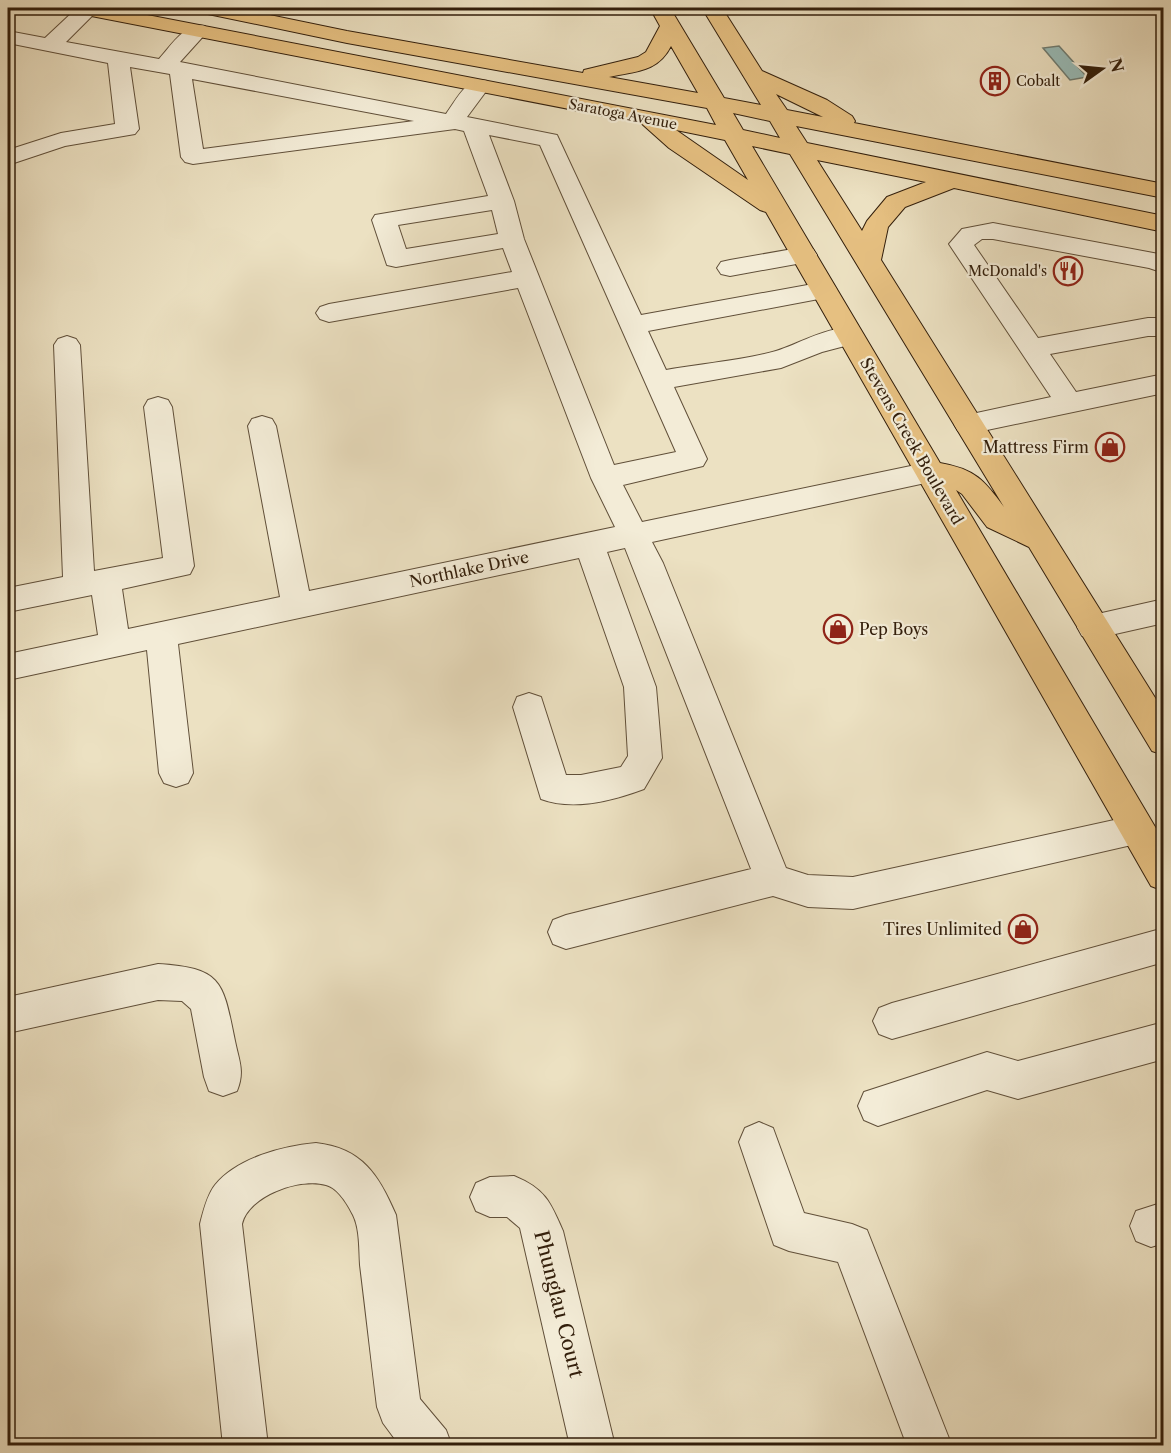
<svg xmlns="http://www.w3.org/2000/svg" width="1171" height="1453" font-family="'Libre Caslon Text',serif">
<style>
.water{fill:#99bcb8;stroke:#707d73;stroke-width:1.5}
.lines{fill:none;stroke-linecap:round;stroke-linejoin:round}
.minor-casing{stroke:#604f39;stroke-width:2}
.major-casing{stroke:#321e0b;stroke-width:2}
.minor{fill:#f3ecd7;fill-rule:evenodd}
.major{fill:#e6c081;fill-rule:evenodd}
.labels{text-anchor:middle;stroke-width:4.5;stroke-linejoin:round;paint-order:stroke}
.far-poi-label{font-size:14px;fill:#321e0b;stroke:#f3ecd7;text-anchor:start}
.far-street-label{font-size:14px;fill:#321e0b;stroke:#f3ecd7}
.street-label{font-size:16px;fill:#321e0b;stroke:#f3ecd7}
.poi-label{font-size:16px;fill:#321e0b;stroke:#f3ecd7;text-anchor:end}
.near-street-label{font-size:20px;fill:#321e0b;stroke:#f3ecd7}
</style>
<rect width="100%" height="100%" fill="#ece1c2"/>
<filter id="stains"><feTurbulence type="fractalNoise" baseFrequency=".00333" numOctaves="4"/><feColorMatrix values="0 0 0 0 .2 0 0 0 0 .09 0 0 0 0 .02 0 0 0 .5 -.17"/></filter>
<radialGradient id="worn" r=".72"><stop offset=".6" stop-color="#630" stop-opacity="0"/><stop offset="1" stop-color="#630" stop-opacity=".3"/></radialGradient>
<path class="water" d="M1059 46 1087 77 1070 80 1043 48Z"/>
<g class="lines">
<g class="minor-casing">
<g id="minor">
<path d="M77 8 99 9 66 42 159 59C171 46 185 22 205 26L208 31 180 62 446 114C457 99 467 76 487 81L490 86 467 117 557 135 641 315 824 282 833 284 837 290 833 296 824 298 648 331 666 370C700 364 745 360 776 351 802 343 833 322 860 330L864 336 860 342 822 352 781 368 674 387 707 459 703 466 623 485 642 522 930 462 940 465 944 472 940 479 930 482 652 542 663 563 786 868 808 875 853 877 1137 815 1149 819 1154 830 1149 841 853 909 808 907 773 896 566 949 553 944 548 932 553 920 566 915 751 869 625 548 607 552 656 687 662 758 644 789C612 801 573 811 541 799L513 707 517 697 529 693 541 697 566 775H581L621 767 628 756 624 687 579 558 178 644 193 773 188 783 176 787 164 783 159 773 147 650 8 680V654L98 635 92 595 8 612V588L63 577 54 345 58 339 67 336 76 339 80 345 94 571 163 558 144 407 148 400 158 397 168 400 172 407 194 566 190 574 122 589 128 629 280 597 248 426 252 419 262 416 272 419 276 426 309 591 615 527 591 478 518 288 329 322 320 319 316 313 320 307 329 304 512 272 503 248 396 267 387 265 372 220 375 215 488 196 464 131 455 129 193 164 185 162 181 157 170 74 130 67 139 129 135 134 65 146 8 165V150L61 133 115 124 108 63 8 43V31L45 38ZM192 79 414 121 203 149ZM489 135 540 145 676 452 614 465 524 239 514 201ZM492 210 498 234 406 249 398 225Z"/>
<path d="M993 223 1164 255V273L1149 268 993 239H982L974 245 1038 338 1148 318H1164V336H1148L1050 354 1076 392 1164 374V393L968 434 958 431 954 424 958 417 1051 397 949 244 962 229Z"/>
<path d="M804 247 813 249 817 255 813 261 730 276 721 274 717 268 721 262 730 260Z"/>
<path d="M1164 599V623L1093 639 1082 636 1077 627 1082 618 1093 615Z"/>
<path d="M1164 928V962L892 1039 879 1034 873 1021 879 1008 892 1003Z"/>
<path d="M158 964C223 968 223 982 235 1041 239 1061 245 1071 237 1091L223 1096 209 1091 204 1077 191 1009 182 1001 158 1000 8 1033V997Z"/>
<path d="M1164 1022V1059L1018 1099 987 1090 878 1126 864 1120 858 1106 864 1092 987 1052 1018 1061Z"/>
<path d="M759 1122 773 1128 804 1213 852 1224 867 1230 952 1446H907L838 1262 789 1251 774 1245 739 1142 745 1128Z"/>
<path d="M316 1143C362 1148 379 1175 396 1215L420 1399 446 1430 452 1446H400L383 1423 377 1407C371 1360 366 1312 360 1265 359 1250 360 1229 353 1215 348 1205 338 1188 326 1185 300 1177 248 1196 242 1224L268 1446H223L200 1224C203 1212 207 1195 215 1185 237 1158 283 1146 316 1143Z"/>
<path d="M514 1176C545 1189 550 1201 563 1231L615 1446H570L520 1228 507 1217H490L476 1211 470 1197 476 1183 490 1177Z"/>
<path d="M1164 1202V1243L1151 1247 1136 1241 1130 1226 1136 1211Z"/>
</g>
</g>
<g class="major-casing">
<path id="major" d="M71 8H111L716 125 707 108 347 43 208 14 201 12 198 8H236L347 31 583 73 584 70 638 57 646 52 660 26 650 8H670L724 98 761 105 702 8H722L762 71 827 100 852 116 855 121 854 123 1164 184V198L796 126 807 143 1164 216V232L954 188 905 207 888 227 881 260 1164 712V755L1152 751 1029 547 987 527 962 494 956 490 1164 842V891L1151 886 766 212 760 210 669 148 641 123 81 14 74 12ZM671 46 698 93 609 77C636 71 658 72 671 46ZM776 94 823 117 787 110ZM733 113 770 121 780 138 743 130ZM676 130 725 140 748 180ZM752 146 790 154 1004 507C984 480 975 469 940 463ZM817 160 926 182 887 197 867 221 862 231Z"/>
</g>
<use href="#minor" class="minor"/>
<use href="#major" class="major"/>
</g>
<defs>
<g id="building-ring" transform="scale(1.5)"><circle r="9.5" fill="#f3ecd7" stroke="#8f2418" stroke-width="1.5"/><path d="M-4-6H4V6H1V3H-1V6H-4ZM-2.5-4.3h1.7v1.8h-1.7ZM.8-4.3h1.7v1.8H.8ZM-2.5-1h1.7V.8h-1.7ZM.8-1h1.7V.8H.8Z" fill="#8f2418"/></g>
<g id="restaurant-ring" transform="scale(1.5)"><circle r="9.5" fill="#f3ecd7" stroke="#8f2418" stroke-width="1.5"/><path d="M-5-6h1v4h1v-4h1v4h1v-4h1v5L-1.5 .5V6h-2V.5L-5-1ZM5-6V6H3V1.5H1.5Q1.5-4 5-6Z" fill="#8f2418"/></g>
<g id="shop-ring" transform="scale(1.5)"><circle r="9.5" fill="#f3ecd7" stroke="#8f2418" stroke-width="1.5"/><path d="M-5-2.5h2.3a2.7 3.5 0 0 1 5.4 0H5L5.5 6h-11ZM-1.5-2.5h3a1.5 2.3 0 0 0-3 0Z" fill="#8f2418"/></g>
</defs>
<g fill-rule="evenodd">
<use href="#building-ring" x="995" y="81"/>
<use href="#restaurant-ring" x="1068" y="271"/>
<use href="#shop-ring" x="1110" y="447"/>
<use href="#shop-ring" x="838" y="629"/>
<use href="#shop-ring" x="1023" y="929"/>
</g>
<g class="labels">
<g class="far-poi-label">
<text x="1016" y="86">Cobalt</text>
<text x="1047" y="276" text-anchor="end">McDonald's</text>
</g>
<g class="far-street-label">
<text transform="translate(623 114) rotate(11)" y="5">Saratoga Avenue</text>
</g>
<g class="street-label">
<text transform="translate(912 441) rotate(60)" y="6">Stevens Creek Boulevard</text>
<text transform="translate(469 569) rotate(-12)" y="6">Northlake Drive</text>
</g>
<g class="poi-label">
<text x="1089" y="453">Mattress Firm</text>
<text x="859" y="635" text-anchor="start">Pep Boys</text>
<text x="1002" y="935">Tires Unlimited</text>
</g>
<g class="near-street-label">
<text transform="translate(559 1304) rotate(76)" y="7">Phunglau Court</text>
</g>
</g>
<rect width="1171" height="1453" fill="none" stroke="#ece1c2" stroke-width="30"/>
<rect x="9" y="9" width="1153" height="1435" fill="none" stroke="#321e0b" stroke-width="3"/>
<rect x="15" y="15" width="1141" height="1423" fill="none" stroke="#321e0b" stroke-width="1.5"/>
<g transform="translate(1102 69) rotate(75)" stroke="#f3ecd7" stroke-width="4.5" paint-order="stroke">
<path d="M0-4.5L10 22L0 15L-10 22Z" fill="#321e0b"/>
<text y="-9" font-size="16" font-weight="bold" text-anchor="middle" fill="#321e0b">N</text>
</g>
<rect width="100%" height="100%" filter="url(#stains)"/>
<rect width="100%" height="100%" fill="url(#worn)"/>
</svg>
